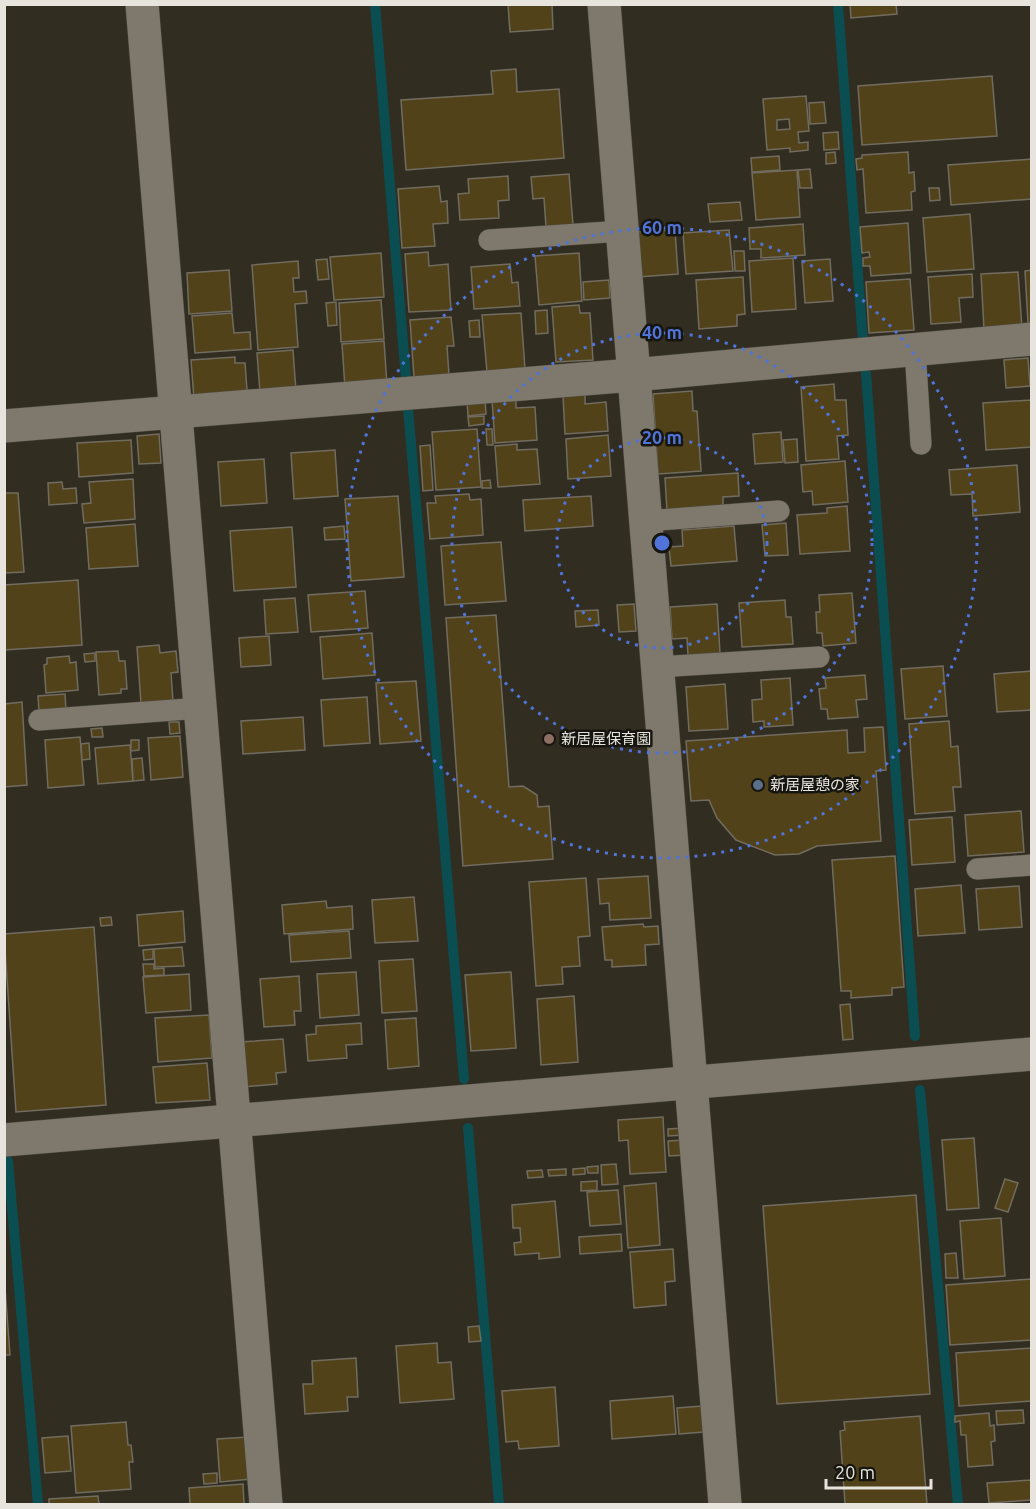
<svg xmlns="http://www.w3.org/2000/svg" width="1036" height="1509" font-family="Ubuntu,'Noto Sans JP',sans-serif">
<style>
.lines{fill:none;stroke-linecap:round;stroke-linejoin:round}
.stream{stroke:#0b4e52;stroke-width:10}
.building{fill:#514219;stroke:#716c5f;stroke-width:1.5;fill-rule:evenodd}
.service-casing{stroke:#4f4b42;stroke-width:22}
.minor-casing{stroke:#4f4b42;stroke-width:34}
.tertiary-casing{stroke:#4f4b42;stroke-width:34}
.service{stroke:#7e796c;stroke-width:21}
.minor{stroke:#7e796c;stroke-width:33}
.tertiary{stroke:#7e796c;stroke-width:33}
.ring{fill:none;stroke:#5074d9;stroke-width:3;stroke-dasharray:3 6}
.education-dot{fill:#8d6e63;stroke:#171510;stroke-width:2}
.service-dot{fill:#5c6f8a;stroke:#171510;stroke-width:2}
.labels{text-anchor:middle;stroke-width:5;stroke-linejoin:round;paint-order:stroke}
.poi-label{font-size:15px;fill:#e7e4dd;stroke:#171510;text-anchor:start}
.centre{fill:#5074d9;stroke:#171510;stroke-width:3}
.ring-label{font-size:18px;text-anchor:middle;font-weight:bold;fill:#5074d9;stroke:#171510;stroke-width:5;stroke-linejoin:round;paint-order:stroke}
</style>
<rect width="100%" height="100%" fill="#312d21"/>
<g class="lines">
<g class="stream">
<path d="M375 4 406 379"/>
<path d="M838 4 863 342"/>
<path d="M866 373 915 1036"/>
<path d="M408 408 464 1079"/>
<path d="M920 1090 958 1504"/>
<path d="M468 1128 499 1504"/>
<path d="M8 1161 38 1504"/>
</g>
</g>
<g class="building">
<path d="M508 4H552L553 29 510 32Z"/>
<path d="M850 4H896L897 14 851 18Z"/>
<path d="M516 69 517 92 559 89 564 158 406 170 401 100 493 94 491 71Z"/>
<path d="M992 76 997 136 862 145 858 86Z"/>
<path d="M806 96 809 131 798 132 799 143 808 142V150L790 152V148L767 150 763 99ZM789 119 790 129 777 130V120Z"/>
<path d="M824 102 826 123 810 124 809 103Z"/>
<path d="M838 132 839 149 824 150 823 133Z"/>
<path d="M835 152 836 163 826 164V153Z"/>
<path d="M908 152 909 173 914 172 915 191 911 192 912 210 866 213 863 169 857 170 856 159 862 158V155Z"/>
<path d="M779 156 780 170 752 172 751 158Z"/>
<path d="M1032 159V199L951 205 948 165Z"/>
<path d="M810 169 812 188H800L798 170Z"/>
<path d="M797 170 800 217 756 220 752 173Z"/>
<path d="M569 174 573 225 546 227 544 198 533 199 531 177Z"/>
<path d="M508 176 509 200 498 201 499 218 460 220 458 194 469 193 468 179Z"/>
<path d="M439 186 441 202 447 201 448 223 433 224 435 246 402 248 398 189Z"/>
<path d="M929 188H939L940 200 930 201Z"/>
<path d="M740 202 742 220 710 222 708 204Z"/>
<path d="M970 214 974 269 927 272 923 218Z"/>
<path d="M908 223 911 273 871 276 870 266H863V258L870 257 869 252 862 253 860 227Z"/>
<path d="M803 224 805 255 761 258V249H750L749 228Z"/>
<path d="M675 230 678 274 638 277 635 232Z"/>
<path d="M729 230 733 271 686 274 683 233Z"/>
<path d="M734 251H744L745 271H735Z"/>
<path d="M428 252 429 266 448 264 451 310 409 312 405 254Z"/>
<path d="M381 253 384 297 334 300 330 257Z"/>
<path d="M579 253 582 301 539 305 535 256Z"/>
<path d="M793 258 796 309 752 312 749 261Z"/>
<path d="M327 259 329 279 318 280 316 260Z"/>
<path d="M830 259 833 301 805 303 802 261Z"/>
<path d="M298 261 299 278H293L294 292 306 291 307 303 295 304 298 347 258 350 252 265Z"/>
<path d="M510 264 512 283 518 282 520 306 474 309 471 267Z"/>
<path d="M229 270 232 311 189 314 187 273Z"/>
<path d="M1032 270V323H1028L1025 271Z"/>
<path d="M1018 272 1022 328 984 330 981 274Z"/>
<path d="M972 274 973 297 959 298 961 322 931 324 928 277Z"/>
<path d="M743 277 745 314 737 315V326L699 329 696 280Z"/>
<path d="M910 279 914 330 869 333 866 282Z"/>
<path d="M609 280 610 298 584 300 583 282Z"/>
<path d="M381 300 384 339 341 342 339 303Z"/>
<path d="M336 302 337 325 328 326 326 303Z"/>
<path d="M579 305 580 313H590L593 360 556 362 552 307Z"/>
<path d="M547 310 548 333 536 334 535 311Z"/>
<path d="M232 313 234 333 250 332 251 349 195 353 192 316Z"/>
<path d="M521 313 525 369 487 372 482 315Z"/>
<path d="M451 317 454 346H447L449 375 414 378 410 320Z"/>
<path d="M479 320 480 337H470L469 321Z"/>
<path d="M384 341 387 385 345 388 342 344Z"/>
<path d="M293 350 296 391 260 393 257 353Z"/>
<path d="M235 357V363H245L247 390 194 399 191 360Z"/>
<path d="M1028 358 1030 386 1006 388 1004 360Z"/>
<path d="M834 384 835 400H846L848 435 837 436 839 459 806 461 801 387Z"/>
<path d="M692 391 693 411H697L701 471 658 474 653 394Z"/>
<path d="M585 394V404L606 402 608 431 565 434 563 396Z"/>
<path d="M516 398V408L535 407 537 440 495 443 492 400Z"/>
<path d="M485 399 486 414 468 416 467 400Z"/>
<path d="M1032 400V447L986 450 983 403Z"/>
<path d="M484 416V424L469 426 468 417Z"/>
<path d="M477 429 481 487 436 490 432 432Z"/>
<path d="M486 429H492L493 445H487Z"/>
<path d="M781 432 783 462 755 464 753 434Z"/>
<path d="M159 434 161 463 139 464 137 436Z"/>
<path d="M608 435 611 476 568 479 566 439Z"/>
<path d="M797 439 798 462 785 463 783 440Z"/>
<path d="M131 440 133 473 79 477 77 443Z"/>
<path d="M517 444V450L537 449 540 484 498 487 495 446Z"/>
<path d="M430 445 433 490 423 491 420 446Z"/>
<path d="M335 450 338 496 294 499 291 453Z"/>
<path d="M264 459 267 503 221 506 218 462Z"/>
<path d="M845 461 848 502 813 505 812 491 803 492 801 465Z"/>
<path d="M1017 465 1020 512 973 516 972 494 951 495 949 470Z"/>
<path d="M738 473 739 496 723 497V507L667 511 665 478Z"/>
<path d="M133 479 135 519 84 523 82 504 91 503 89 482Z"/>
<path d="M490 480 491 488H482V481Z"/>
<path d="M62 482 63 489 76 488 77 503 49 505 48 483Z"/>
<path d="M4 493H18L24 572 4 573Z"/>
<path d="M469 494 470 500 481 499 483 535 430 539 427 503H436L435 496Z"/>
<path d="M398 496 404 577 351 581 345 499Z"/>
<path d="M591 496 593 526 525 531 523 500Z"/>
<path d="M847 506 850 551 800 554 797 515 827 513V508Z"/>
<path d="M786 523 788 555 765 556 762 525Z"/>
<path d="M135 524 138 566 89 569 86 528Z"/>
<path d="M344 526 345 539 325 540 324 528Z"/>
<path d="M734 526 737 561 671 566 669 547 683 546 682 530Z"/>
<path d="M292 527 296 587 234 591 230 531Z"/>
<path d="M501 542 506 601 445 605 441 546Z"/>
<path d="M78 580 82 645 4 650V585Z"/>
<path d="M365 591 368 628 311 632 308 595Z"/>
<path d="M852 593 856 643 823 646 822 633H817L816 612H820L819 595Z"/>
<path d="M295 598 298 632 266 634 264 600Z"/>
<path d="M785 600 786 617H791L793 644 742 647 739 603Z"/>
<path d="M634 604 636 631 619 632 617 605Z"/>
<path d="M717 604 720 653 688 655 687 638 672 639 670 607Z"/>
<path d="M598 610 599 625 576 627 575 611Z"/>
<path d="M496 615 509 787 523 786 537 795 538 807 549 806 553 859 463 866 446 618Z"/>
<path d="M372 633 375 675 323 679 320 637Z"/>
<path d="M269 636 271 665 241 667 239 638Z"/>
<path d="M159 645 160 653 176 651 178 672 171 673 173 701 141 704 137 647Z"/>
<path d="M118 651 119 661H125L127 689H121V693L99 695 96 652Z"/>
<path d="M95 653V661L85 662 84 654Z"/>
<path d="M69 656 70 663 76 662 78 690 46 693 44 665 47 664V658Z"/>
<path d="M943 666 947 716 905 719 901 669Z"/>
<path d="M1032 671V710L997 712 994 674Z"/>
<path d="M865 675 867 699 856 700 858 717 828 719 827 709H821L819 689 826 688 825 678Z"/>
<path d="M790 678 793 725 764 727V721L753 722 752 700 762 699 761 680Z"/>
<path d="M416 681 421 741 380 744 376 683Z"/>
<path d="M725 684 728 729 689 731 686 687Z"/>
<path d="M65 694 66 710 39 712 38 696Z"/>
<path d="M367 697 370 743 324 746 321 700Z"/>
<path d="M22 702 27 785 4 787V704Z"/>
<path d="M303 717 305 750 243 754 241 721Z"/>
<path d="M949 721 951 747 958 746 961 787H953L955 811 915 814 909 724Z"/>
<path d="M169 722H179L180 733 170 734Z"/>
<path d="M883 727 886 770 876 771 881 841 817 846 799 854 775 855 736 840 717 818 709 800 691 801 686 741 847 730 848 753 865 752 864 728Z"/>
<path d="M102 728 103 737H92L91 729Z"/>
<path d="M180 736 183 777 151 780 148 738Z"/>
<path d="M80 737 84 785 48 788 45 740Z"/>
<path d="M131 740H139V750L131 751Z"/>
<path d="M89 743 90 759 82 760 81 744Z"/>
<path d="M130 745 133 781 98 784 95 748Z"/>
<path d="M142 758 144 780 133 781 132 759Z"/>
<path d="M1021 811 1024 852 968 856 965 815Z"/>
<path d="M952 817 955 862 912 865 909 820Z"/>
<path d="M895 856 904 987 892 988V995L851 998V991H841L832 860Z"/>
<path d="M648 876 651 918 610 920 609 903 600 904 598 879Z"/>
<path d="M586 878 590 936 578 937 580 966 562 967 563 984 536 986 529 882Z"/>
<path d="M961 885 965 933 918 936 915 889Z"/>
<path d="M1019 886 1022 927 979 930 976 889Z"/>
<path d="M414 897 418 941 375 943 372 900Z"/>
<path d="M326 901 327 908 352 906 353 929 284 934 282 905Z"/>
<path d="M183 911 185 942 139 946 137 915Z"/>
<path d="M111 917 112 925 101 926 100 918Z"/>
<path d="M643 924 644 927 658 926 659 944 645 945 646 965 612 967V960H605L602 927Z"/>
<path d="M94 927 106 1105 16 1112 4 934Z"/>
<path d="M349 931 351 958 291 962 289 935Z"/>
<path d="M182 947 184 966 155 967 154 949Z"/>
<path d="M153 949V959L144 960 143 950Z"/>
<path d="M413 959 417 1011 382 1013 379 961Z"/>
<path d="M143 964H154V969L164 968V975L144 976Z"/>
<path d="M356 972 359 1015 320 1018 317 974Z"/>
<path d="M511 972 516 1048 471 1051 465 975Z"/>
<path d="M189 974 191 1010 146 1013 143 977Z"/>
<path d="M299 976 301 1011H294L295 1025 264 1027 260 979Z"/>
<path d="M574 996 578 1062 541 1065 537 999Z"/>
<path d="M850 1004 853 1039 843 1040 840 1005Z"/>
<path d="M209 1015 212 1058 158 1062 155 1018Z"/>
<path d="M416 1018 419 1066 388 1069 385 1020Z"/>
<path d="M361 1023 362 1044 346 1045 347 1058 308 1061 306 1035 316 1034V1026Z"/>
<path d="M283 1039 286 1072 276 1073 277 1084 243 1087 240 1042Z"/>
<path d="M207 1063 210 1100 156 1103 153 1067Z"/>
<path d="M663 1117 666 1172 630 1174 628 1140 619 1141 618 1120Z"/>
<path d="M683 1128 684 1135 668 1136V1129Z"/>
<path d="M974 1138 979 1208 947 1210 942 1140Z"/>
<path d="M684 1140 685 1155 669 1156 668 1141Z"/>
<path d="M616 1164 618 1184 602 1185 601 1165Z"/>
<path d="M598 1166V1173H588L587 1167Z"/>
<path d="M585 1168V1174L573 1175V1169Z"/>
<path d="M566 1169V1175L549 1176 548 1170Z"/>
<path d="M542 1170 543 1177 528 1178 527 1171Z"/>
<path d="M1005 1179 1018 1183 1008 1212 995 1208Z"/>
<path d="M597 1181V1190L581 1191V1182Z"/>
<path d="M656 1183 660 1245 628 1248 624 1186Z"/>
<path d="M618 1190 621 1224 590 1226 587 1192Z"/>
<path d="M916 1195 930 1394 777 1404 763 1206Z"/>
<path d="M555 1201 560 1257 539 1259V1253L515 1255 514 1243 521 1242 520 1228H513L512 1205Z"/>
<path d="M1001 1218 1005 1276 964 1279 960 1221Z"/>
<path d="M621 1234 622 1251 580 1254 579 1237Z"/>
<path d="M673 1249 675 1281 665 1282 666 1305 634 1308 630 1252Z"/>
<path d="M956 1253 958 1278H946L945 1254Z"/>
<path d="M4 1274 10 1355H4Z"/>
<path d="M1032 1279V1340L950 1345 946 1285Z"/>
<path d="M479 1326 481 1341 469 1342 468 1327Z"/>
<path d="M437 1343 438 1363 451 1362 454 1399 400 1403 396 1346Z"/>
<path d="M1032 1348V1401L959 1406 956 1353Z"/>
<path d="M356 1358 358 1397H347L348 1411 305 1414 303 1384H313L312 1361Z"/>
<path d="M555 1387 559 1446 519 1449 518 1441 506 1442 502 1391Z"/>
<path d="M673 1396 676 1434 612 1439 610 1401Z"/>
<path d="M702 1406 704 1432 679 1434 677 1408Z"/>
<path d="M1023 1410 1024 1423 997 1425 996 1411Z"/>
<path d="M989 1413 990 1426 994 1425 995 1441 991 1442 993 1465 968 1467 966 1435H961L960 1421 955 1422V1416Z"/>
<path d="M920 1416 927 1504H845L840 1431 845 1430 844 1422Z"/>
<path d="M126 1422 128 1445H131L133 1462H129L131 1489 76 1493 71 1426Z"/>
<path d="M68 1436 71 1471 45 1473 42 1438Z"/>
<path d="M248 1437 251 1479 220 1482 217 1439Z"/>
<path d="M217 1473V1483L204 1484 203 1474Z"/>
<path d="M1032 1480V1500L989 1503 987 1483Z"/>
<path d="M243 1484 244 1504H190L189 1488Z"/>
<path d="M98 1496 99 1504H49V1499Z"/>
</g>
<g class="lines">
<g class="service-casing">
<g id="service">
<path d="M489 240 622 231"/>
<path d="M915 349 921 444"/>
<path d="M645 521 779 511"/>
<path d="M657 667 819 657"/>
<path d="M39 720 201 708"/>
<path d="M977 869 1032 865"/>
</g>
</g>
<g class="minor-casing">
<g id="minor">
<path d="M142 4 266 1504"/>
<path d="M604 4 725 1504"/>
<path d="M4 426 633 375 1032 339"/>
</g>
</g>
<g class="tertiary-casing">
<path id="tertiary" d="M4 1140 1032 1054"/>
</g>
<use href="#service" class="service"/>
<use href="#minor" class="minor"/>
<use href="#tertiary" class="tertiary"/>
</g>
<g class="ring">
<circle cx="662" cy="543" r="105"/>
<circle cx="662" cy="543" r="210"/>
<circle cx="662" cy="543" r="315"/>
</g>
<circle class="education-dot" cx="549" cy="739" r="6"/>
<circle class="service-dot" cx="758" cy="785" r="6"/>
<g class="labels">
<g class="poi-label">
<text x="561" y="744">新居屋保育園</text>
<text x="770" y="790">新居屋憩の家</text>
</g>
</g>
<circle cx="662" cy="543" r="9" class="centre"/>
<g class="ring-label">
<text x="662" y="234">60 m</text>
<text x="662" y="339">40 m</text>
<text x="662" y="444">20 m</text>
</g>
<rect width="1036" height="1509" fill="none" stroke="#e7e4dd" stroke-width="12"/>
<path d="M826 1479v9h105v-9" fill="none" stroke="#e7e4dd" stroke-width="3"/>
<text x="835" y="1479" font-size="18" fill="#e7e4dd" stroke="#171510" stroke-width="4.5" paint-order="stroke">20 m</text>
</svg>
